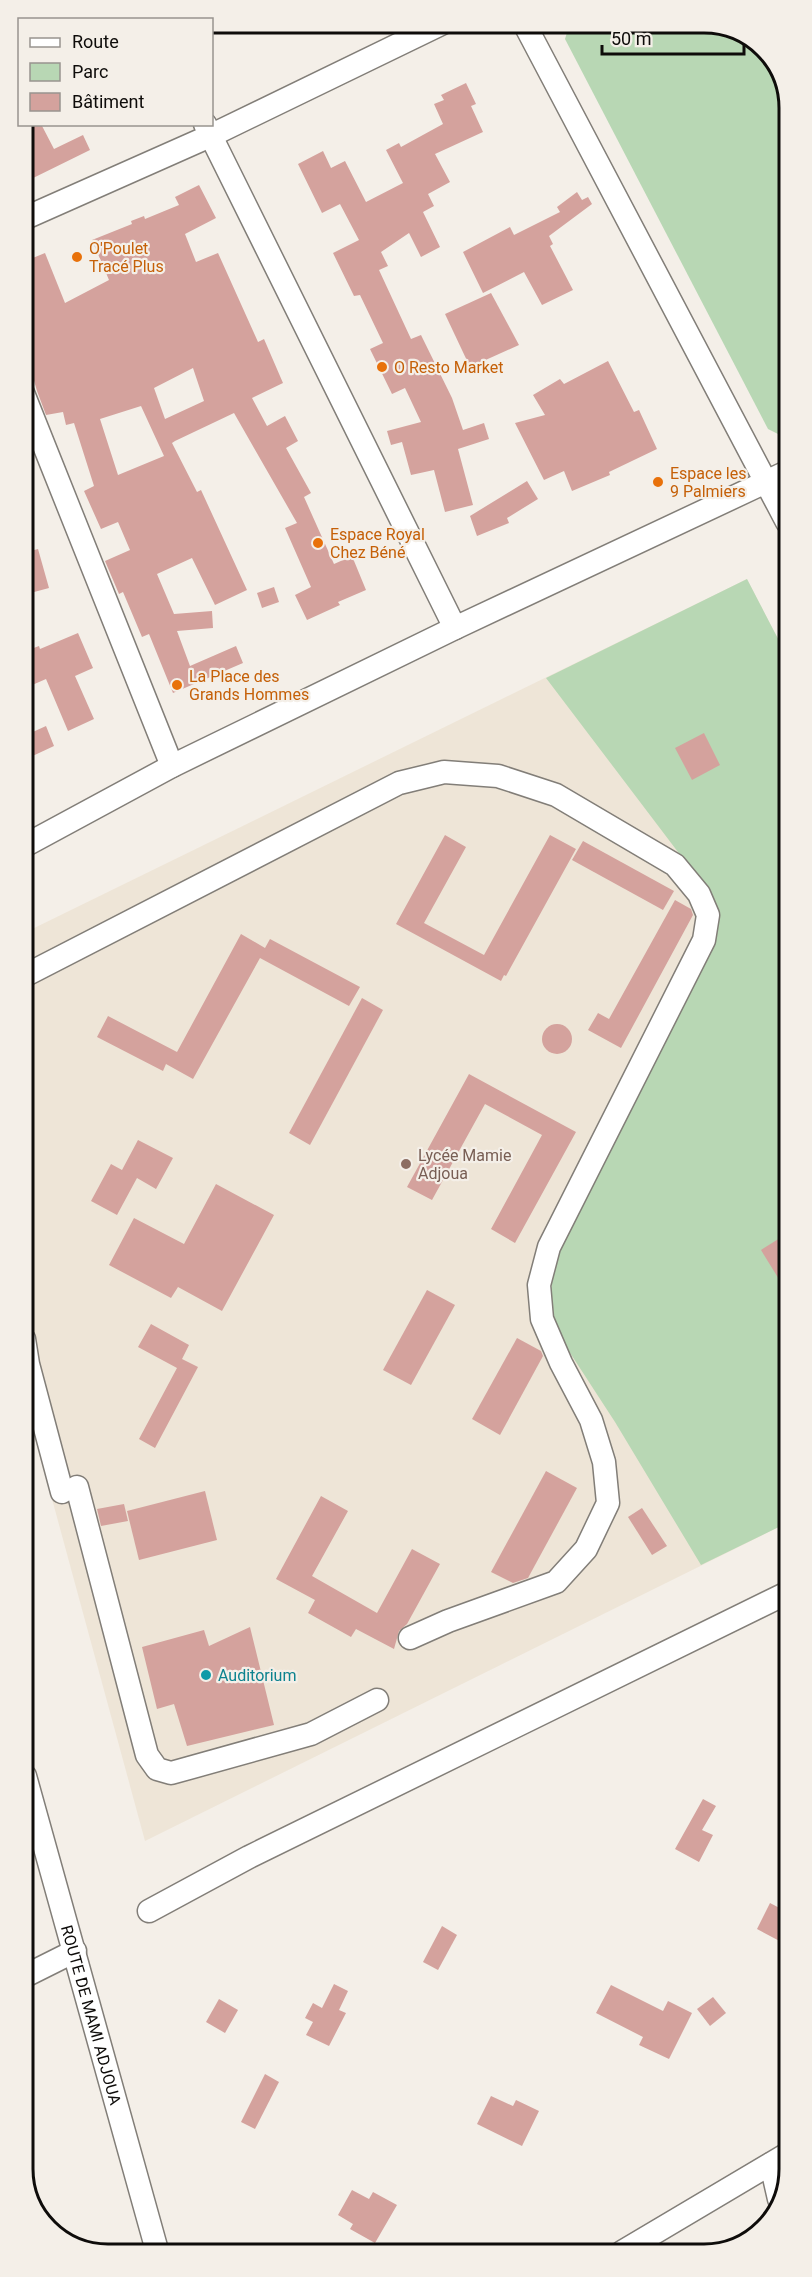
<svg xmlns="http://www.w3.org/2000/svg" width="812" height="2277" font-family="Roboto,sans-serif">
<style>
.built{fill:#eee5d7}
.green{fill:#b8d7b4}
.building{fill:#d4a29d;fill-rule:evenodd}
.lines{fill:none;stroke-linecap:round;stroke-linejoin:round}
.minor-casing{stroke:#827e78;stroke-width:25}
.minor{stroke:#fff;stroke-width:22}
.food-dot{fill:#e8710a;stroke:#f4efe8;stroke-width:2}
.education-dot{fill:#8d6e63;stroke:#f4efe8;stroke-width:2}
.culture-dot{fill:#0f9aa8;stroke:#f4efe8;stroke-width:2}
.labels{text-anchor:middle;stroke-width:4.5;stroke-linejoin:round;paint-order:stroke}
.food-label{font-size:16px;fill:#c56008;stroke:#f4efe8;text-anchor:start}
.education-label{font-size:16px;fill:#785e54;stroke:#f4efe8;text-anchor:start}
.culture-label{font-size:16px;fill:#0d838f;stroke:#f4efe8;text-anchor:start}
.street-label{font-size:16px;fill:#0e0c0a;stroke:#f4efe8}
.rim{fill:none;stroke:#0e0c0a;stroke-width:3}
</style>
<rect width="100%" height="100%" fill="#f4efe8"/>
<path class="built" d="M747 579 787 656 789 1522 145 1841 24 1396V933Z"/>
<g class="green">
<path d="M570 23H710L760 43 787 85V435L784 437 768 429 565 39Z"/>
<path d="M747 579 787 656 789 1522 701 1565 615 1422 561 1339 551 1315V1288L558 1252 715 944 718 911 681 856 546 678Z"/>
<path d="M25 2153 49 2229 25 2192Z"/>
</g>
<g class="building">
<path d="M466 83 476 104 471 106 483 132 435 154 450 182 428 194 434 206 423 212 440 247 421 257 409 233 381 252 388 266 379 270 411 339 421 335 452 398 463 430 484 423 489 439 458 449 473 505 445 512 434 470 411 475 402 442 391 445 387 431 421 422 405 388 392 394 370 349 383 343 360 295 354 296 333 253 359 240 340 204 322 213 298 164 323 151 331 168 345 161 366 202 403 183 386 150 399 143 401 147 443 124 434 104 444 100 441 95Z"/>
<path d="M23 124H41L54 149 83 135 90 150 23 183V167L34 163 23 139Z"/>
<path d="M199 185 216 218 185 234 196 262 218 253 258 342 264 339 283 383 252 398 267 426 285 416 298 441 286 448 311 493 304 497 334 564 352 556 366 590 338 602 340 605 307 620 295 595 311 587 285 528 297 523 234 413 175 441 172 443 197 492 201 490 247 590 215 605 192 558 157 574 174 614 212 611 213 628 177 631 190 666 236 646 243 663 173 693 149 634 142 637 123 592 119 594 105 561 130 550 118 522 101 529 84 491 94 486 74 423 66 425 63 412 46 415 37 391 23 343V262L45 253 65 303 109 280 92 240 132 224 131 221 144 216 145 219 179 205 175 197ZM193 368 204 401 165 419 154 388ZM141 406 164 456 118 475 100 419Z"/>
<path d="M577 192 582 200 588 197 592 204 549 236 553 244 550 246 573 290 542 305 524 272 483 293 463 252 510 227 514 235 560 212 557 207Z"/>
<path d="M491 293 519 345 470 367 445 314Z"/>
<path d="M608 361 634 412 639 410 657 449 609 472 610 475 572 491 564 471 544 480 515 423 545 415 533 395 560 379 564 384Z"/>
<path d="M527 481 538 499 507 518 509 523 477 536 470 516Z"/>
<path d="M38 549 49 588 23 595V553Z"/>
<path d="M274 587 279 602 262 608 257 593Z"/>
<path d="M78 633 93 668 75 676 94 719 68 731 46 679 23 689V652L39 646 40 649Z"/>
<path d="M46 726 54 746 24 760V736Z"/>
<path d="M704 733 720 765 692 780 675 748Z"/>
<path d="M445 835 466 847 424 923 484 955 550 835 576 849 506 976 504 975 501 981 396 924Z"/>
<path d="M583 841 674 891 663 910 572 860Z"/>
<path d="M675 900 691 909 693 915 621 1048 588 1030 598 1013 609 1019Z"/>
<path d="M241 934 265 948 270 939 360 987 349 1006 260 958 193 1079 166 1064 163 1071 97 1037 108 1016 177 1052Z"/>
<path d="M362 998 383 1010 310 1145 289 1133Z"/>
<circle cx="557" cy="1039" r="15"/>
<path d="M469 1074 576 1132 515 1243 491 1229 542 1135 485 1104 432 1200 407 1187Z"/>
<path d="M138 1140 173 1158 156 1189 137 1178 117 1215 91 1201 111 1164 122 1170Z"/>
<path d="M216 1184 274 1215 222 1311 178 1287 171 1298 109 1265 134 1218 184 1244Z"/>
<path d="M788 1233V1294L761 1250Z"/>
<path d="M427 1290 455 1305 411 1385 383 1370Z"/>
<path d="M151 1324 189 1345 182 1359 198 1367 155 1448 139 1439 177 1368 138 1347Z"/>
<path d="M517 1338 541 1351 543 1356 500 1435 472 1419Z"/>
<path d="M546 1471 577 1488 528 1578 513 1583 491 1572Z"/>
<path d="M205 1491 217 1540 139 1560 127 1511Z"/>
<path d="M321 1496 348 1511 312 1576 377 1613 412 1549 440 1564 407 1624 399 1631 394 1649 356 1629 351 1637 308 1613 315 1600 276 1579Z"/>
<path d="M124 1504 128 1521 101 1526 97 1509Z"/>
<path d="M642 1508 667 1546 652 1555 628 1517Z"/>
<path d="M250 1627 274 1725 187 1746 174 1704 157 1709 142 1647 204 1630 209 1646Z"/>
<path d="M703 1799 716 1806 702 1830 713 1835 699 1862 675 1849Z"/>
<path d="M770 1903 789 1913V1946L757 1929Z"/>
<path d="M442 1926 457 1935 438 1970 423 1962Z"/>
<path d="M334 1984 348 1991 339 2010 346 2013 329 2046 306 2035 313 2022 305 2018 313 2003 322 2008Z"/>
<path d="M611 1985 663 2011 668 2001 692 2013 669 2059 639 2045 643 2037 596 2013Z"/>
<path d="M713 1997 726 2013 710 2026 697 2009Z"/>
<path d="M219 1999 238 2010 225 2033 206 2022Z"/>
<path d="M265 2074 279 2082 255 2129 241 2122Z"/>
<path d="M491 2096 513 2106 516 2100 539 2111 522 2146 477 2124Z"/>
<path d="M352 2190 369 2199 373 2192 397 2205 375 2243 350 2229 353 2224 338 2215Z"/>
</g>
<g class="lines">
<g class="minor-casing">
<g id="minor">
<path d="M524 23 787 522"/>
<path d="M205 124 455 628"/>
<path d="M23 219 210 136 443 23"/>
<path d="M23 393 172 766"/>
<path d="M24 846 172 766 455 628 787 472"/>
<path d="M24 976 399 783 444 772 498 776 556 795 675 865 699 894 708 915 704 940 549 1247 539 1285 542 1319 561 1363 591 1420 604 1462 608 1503 586 1549 556 1582 448 1621 410 1638"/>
<path d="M24 1339 28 1364 62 1492"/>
<path d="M77 1487 147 1755 157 1769 171 1773 311 1734 377 1700"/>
<path id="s1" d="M25 1776 158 2254"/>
<path d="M149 1911 249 1857 789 1592"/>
<path d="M25 1976 75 1951"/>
<path d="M771 2164 779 2199"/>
<path d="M622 2252 789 2153"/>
</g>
</g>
<use href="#minor" class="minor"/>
</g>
<g class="food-dot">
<circle cx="77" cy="257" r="6"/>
<circle cx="382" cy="367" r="6"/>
<circle cx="658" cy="482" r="6"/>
<circle cx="318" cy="543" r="6"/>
<circle cx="177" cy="685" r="6"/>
</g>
<circle class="education-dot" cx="406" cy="1164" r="6"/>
<circle class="culture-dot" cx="206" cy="1675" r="6"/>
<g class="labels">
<g class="food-label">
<text x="89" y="254">O'Poulet<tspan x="89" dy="18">Tracé Plus</tspan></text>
<text x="394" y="373">O Resto Market</text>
<text x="670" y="479">Espace les<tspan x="670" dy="18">9 Palmiers</tspan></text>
<text x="330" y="540">Espace Royal<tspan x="330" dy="18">Chez Béné</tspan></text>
<text x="189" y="682">La Place des<tspan x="189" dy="18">Grands Hommes</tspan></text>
</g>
<g class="education-label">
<text x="418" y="1161">Lycée Mamie<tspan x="418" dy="18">Adjoua</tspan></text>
</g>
<g class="culture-label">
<text x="218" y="1681">Auditorium</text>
</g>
<g class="street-label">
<text dy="6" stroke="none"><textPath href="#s1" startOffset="248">ROUTE DE MAMI ADJOUA</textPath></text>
</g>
</g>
<path d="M0 0H812V2277H0ZM108 33H704A75 75 0 0 1 779 108V2169A75 75 0 0 1 704 2244H108A75 75 0 0 1 33 2169V108A75 75 0 0 1 108 33Z" fill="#f4efe8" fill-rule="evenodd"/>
<path class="rim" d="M108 33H704A75 75 0 0 1 779 108V2169A75 75 0 0 1 704 2244H108A75 75 0 0 1 33 2169V108A75 75 0 0 1 108 33Z"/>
<rect x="18" y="18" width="195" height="108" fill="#f4efe8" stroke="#98948f" stroke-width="1.5"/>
<rect x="30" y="38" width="30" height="9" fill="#ffffff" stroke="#98948f" stroke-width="1.5"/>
<text x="72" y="48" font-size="18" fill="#0e0c0a">Route</text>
<rect x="30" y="63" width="30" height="18" fill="#b8d7b4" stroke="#98948f" stroke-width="1.5"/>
<text x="72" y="78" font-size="18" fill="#0e0c0a">Parc</text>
<rect x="30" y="93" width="30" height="18" fill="#d4a29d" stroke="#98948f" stroke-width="1.5"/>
<text x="72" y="108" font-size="18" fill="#0e0c0a">Bâtiment</text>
<path d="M602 45v9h142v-9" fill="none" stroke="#0e0c0a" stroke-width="3"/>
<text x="611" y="45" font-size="18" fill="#0e0c0a" stroke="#f4efe8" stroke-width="4.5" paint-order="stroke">50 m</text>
</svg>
